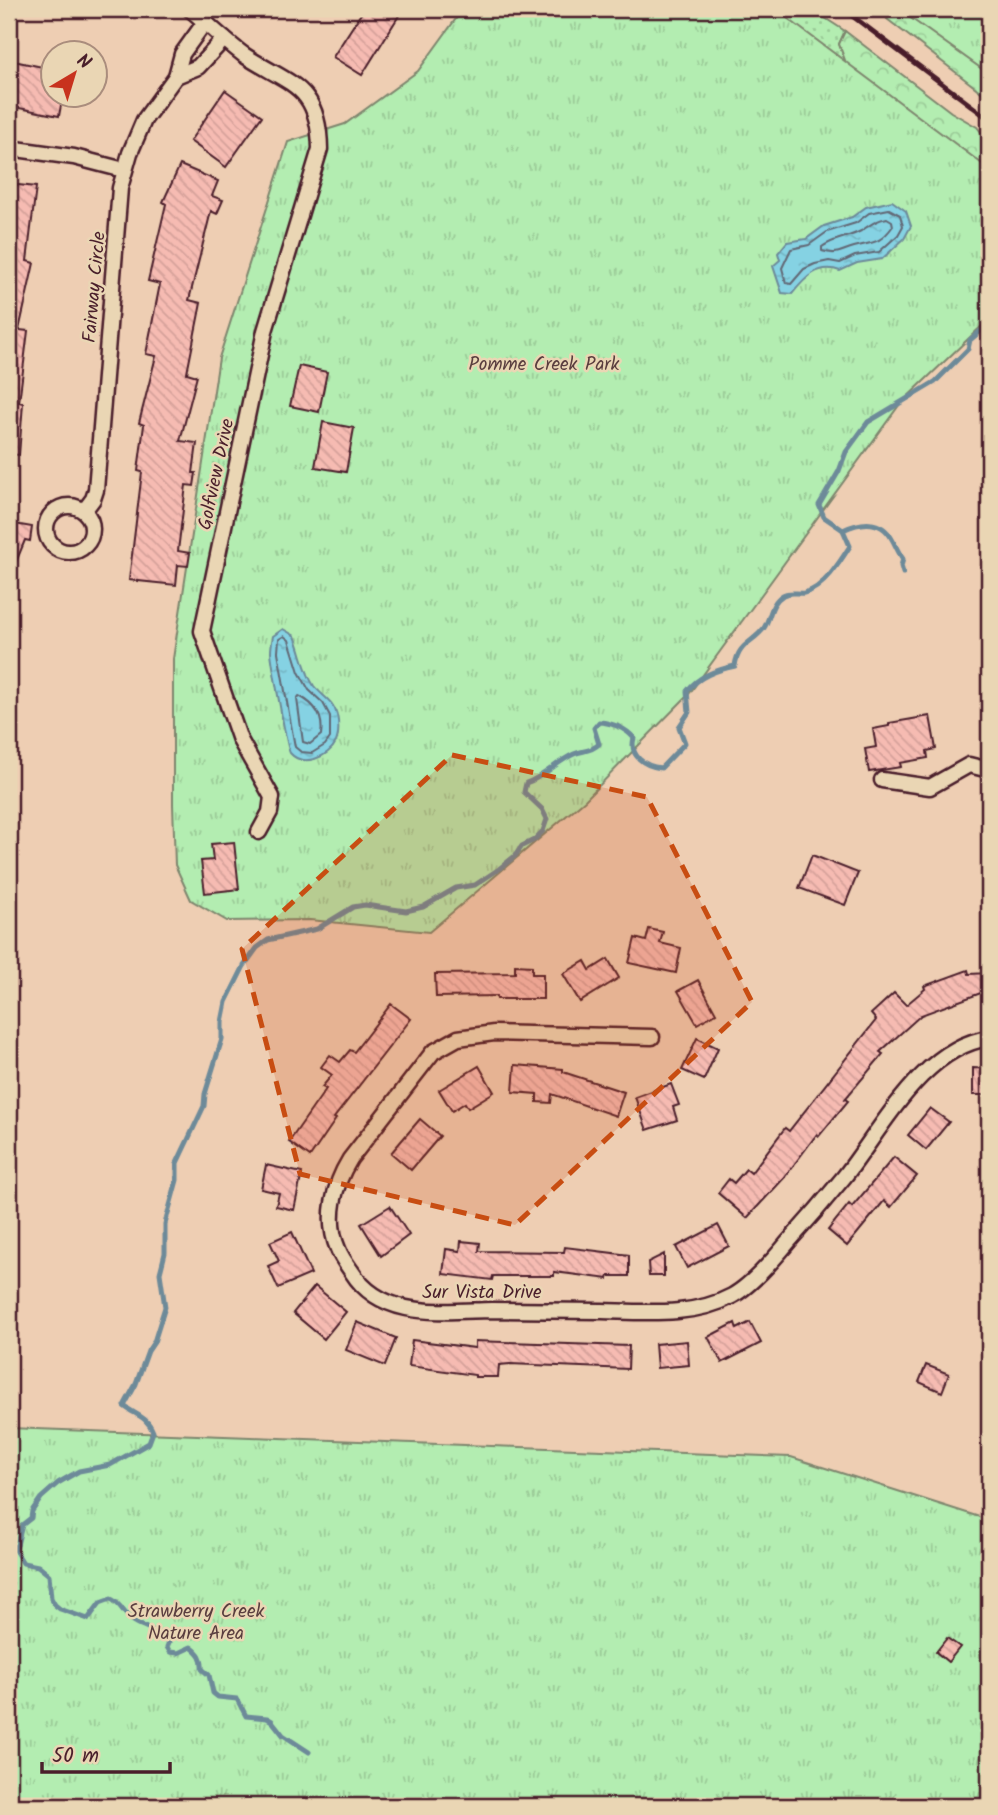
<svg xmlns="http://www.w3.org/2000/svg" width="998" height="1815" font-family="Kalam,sans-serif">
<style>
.grass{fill:url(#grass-dots);stroke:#7e866e;stroke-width:2}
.forest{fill:url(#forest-crowns);stroke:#7e866e;stroke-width:2}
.park{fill:url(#park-tufts);stroke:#7e866e;stroke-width:2}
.water{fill:url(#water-ripples);stroke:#6d8a99;stroke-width:2}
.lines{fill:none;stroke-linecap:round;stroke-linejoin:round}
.shore{stroke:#626775;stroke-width:2}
.stream{stroke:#6d8a99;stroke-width:5}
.building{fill:url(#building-back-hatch);stroke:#4a1f2b;stroke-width:2}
.street-casing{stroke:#4a1f2b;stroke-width:19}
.street{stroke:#ead6b4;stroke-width:14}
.rail{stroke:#4a1f2b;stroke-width:5}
.marked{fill:#c84d12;fill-opacity:0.2;stroke:#c84d12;stroke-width:5;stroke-dasharray:14 9;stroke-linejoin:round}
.labels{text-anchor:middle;stroke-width:5;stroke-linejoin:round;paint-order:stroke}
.street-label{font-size:19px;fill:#4a1f2b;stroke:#ead6b4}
.park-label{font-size:19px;fill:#5a3e3f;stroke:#ead6b4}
</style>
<defs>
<pattern id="grass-dots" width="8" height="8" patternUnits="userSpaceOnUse" patternTransform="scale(1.75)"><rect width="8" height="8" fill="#b3edb1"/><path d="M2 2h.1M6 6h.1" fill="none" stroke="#9bcb98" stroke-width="1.8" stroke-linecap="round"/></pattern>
<pattern id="forest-crowns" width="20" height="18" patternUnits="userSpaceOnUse" patternTransform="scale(1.75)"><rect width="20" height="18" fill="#b3edb1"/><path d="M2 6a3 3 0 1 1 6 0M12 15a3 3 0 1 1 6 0" fill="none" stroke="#9bcb98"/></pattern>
<pattern id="park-tufts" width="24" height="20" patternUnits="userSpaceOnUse" patternTransform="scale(1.75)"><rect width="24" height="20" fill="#b3edb1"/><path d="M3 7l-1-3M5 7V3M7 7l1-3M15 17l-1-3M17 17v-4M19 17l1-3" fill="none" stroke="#9bcb98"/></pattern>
<pattern id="water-ripples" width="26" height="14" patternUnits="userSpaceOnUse" patternTransform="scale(1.75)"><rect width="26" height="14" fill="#85d2e3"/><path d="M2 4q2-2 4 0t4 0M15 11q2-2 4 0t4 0" fill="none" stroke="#74b4c3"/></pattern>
<pattern id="building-back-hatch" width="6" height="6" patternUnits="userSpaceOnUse" patternTransform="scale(1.75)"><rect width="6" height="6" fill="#f6bbb2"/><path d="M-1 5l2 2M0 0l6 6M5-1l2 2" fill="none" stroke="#d4a099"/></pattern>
</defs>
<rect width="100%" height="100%" fill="#eeceb3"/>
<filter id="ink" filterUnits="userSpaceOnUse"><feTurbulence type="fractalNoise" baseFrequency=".0143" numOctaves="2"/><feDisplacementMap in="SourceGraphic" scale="14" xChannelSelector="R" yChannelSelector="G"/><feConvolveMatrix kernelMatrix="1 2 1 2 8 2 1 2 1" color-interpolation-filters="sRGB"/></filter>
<g filter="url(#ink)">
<path class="grass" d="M761 9H811L845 31 839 44 849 71Z"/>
<g class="forest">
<path d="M892 9H919L989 64V98L887 19Z"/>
<path d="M845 31 951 112 977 127 989 142V177L849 71 839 44Z"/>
</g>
<g class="park">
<path d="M463 9H775L989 169V319L900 404 689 694 585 800 429 932 310 920 227 921 191 900 175 865 173 804V659L219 358 288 142 345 124 418 71Z"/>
<path d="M898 9H989V74Z"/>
<path d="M9 1428 791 1457 989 1520V1806H9Z"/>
</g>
<g class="water">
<path d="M892 201 906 211 911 226 904 239 882 259 857 263 840 271C818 263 805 278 792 294L782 293 773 266 780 260 778 253 787 242 806 239 824 226 852 217 866 207Z"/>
<path d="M283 629 295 636C302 652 304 671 314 686 322 696 334 701 337 715 339 723 339 735 336 742 329 757 303 768 290 753 287 749 272 663 271 652 271 647 272 641 273 636Z"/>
</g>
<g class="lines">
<g class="shore">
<path d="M889 209 900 215 903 226 898 235 879 252 855 256 840 263 829 261 815 264 804 269 791 284 786 283 782 268 791 249 809 245 827 232 856 223 869 213Z"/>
<path d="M887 218 892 221 893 226C880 244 874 242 854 247 839 251 838 256 822 251V247C834 238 848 238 861 231 870 225 876 220 887 218Z"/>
<path d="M284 636 289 640 299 672 309 690 323 703 330 716V738L325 745 312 753 301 752 295 747 278 652 279 639Z"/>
<path d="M299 696C315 704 324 716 321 735L310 744 303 742 297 699Z"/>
</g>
<g class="stream">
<path d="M843 530C860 522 881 518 892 539 896 546 898 552 903 559L901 566 903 573"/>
<path d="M17 1545 15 1550 23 1563 38 1566 49 1575 51 1598 55 1605 60 1609 88 1619 100 1603 111 1599C122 1604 124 1616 135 1622 146 1629 162 1631 169 1642L167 1647 170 1652 178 1653 191 1647C199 1653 203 1658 202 1669L209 1675 213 1693 218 1697 237 1699 246 1716 267 1718 272 1721 283 1735 309 1752"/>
<path d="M9 1550 17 1545 22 1525 31 1518 32 1511 41 1498 58 1483 79 1471 110 1465 149 1443 153 1432C147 1416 135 1415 124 1406L136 1384 148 1351 154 1342 165 1307 160 1273 165 1253V1224L177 1180V1163L204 1106 205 1094 222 1039V1022L226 1002 244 966 257 948 268 940 317 929 353 907 365 905 406 911 423 907 456 888 475 885 499 869 515 856 522 846 534 840 543 831 547 819 542 809 524 792 526 783C544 777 556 762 574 754 583 750 591 752 599 744L594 728 599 722C613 723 624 727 634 738 629 756 644 766 661 768L685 743 679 727 689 712 687 691C699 676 716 670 735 666 738 643 753 643 764 628 771 617 770 603 783 595 790 591 797 594 804 593 824 588 840 562 850 546L843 530 824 517 819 505 839 471 846 452 868 422 935 382 968 349 970 340 989 324"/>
</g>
</g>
<g class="building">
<path d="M364 9H403L362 75 333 57Z"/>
<path d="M9 60 52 69V94H63L59 116 9 106Z"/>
<path d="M225 90 262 116 226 167 190 141Z"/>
<path d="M180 165 218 181 212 196 223 200 217 214 211 211 189 300 201 303 187 373 197 376 180 441 197 443 193 473H196L194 486 186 485 178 551 190 553 188 566 178 565 176 585 129 580 142 472 138 471 144 425 139 423 156 356 146 354 160 284 148 281 166 204 163 202Z"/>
<path d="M9 184 36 187 27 261 34 263 19 330 28 331 19 402 23 403 19 455 9 454Z"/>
<path d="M299 366 327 372 319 412 290 406Z"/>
<path d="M323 422 354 428 346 472 315 467Z"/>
<path d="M9 523 32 527 30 541 25 540 9 579Z"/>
<path d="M930 716 936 749 927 751 928 758 900 763 901 767 869 772 865 749 876 747 873 729 889 726V723Z"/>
<path d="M234 842 239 889 205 893 201 861 213 860 211 844Z"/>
<path d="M812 855 858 873 845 905 799 888Z"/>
<path d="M649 929 663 932 660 943 681 948 676 973 629 963 635 938 646 941Z"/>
<path d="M608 959 619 978 580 1002 563 974 585 961 590 970Z"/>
<path d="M515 965 532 966V974H543V999H497V996L436 997 435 974 515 973Z"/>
<path d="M968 970 969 974 989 973V990L921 1015 880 1052 883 1054 845 1099 848 1101 819 1136 817 1134 784 1178 747 1218 718 1193 729 1179 734 1183 746 1169 751 1173 785 1128 789 1131 876 1020 871 1014 894 993 906 1005 925 989 924 986Z"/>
<path d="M698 980 716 1013 697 1024 678 991Z"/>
<path d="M391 1004 411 1019 334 1118 336 1119 310 1157 289 1142 326 1089 322 1087 332 1075 321 1067 330 1055 340 1062 350 1050 354 1052Z"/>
<path d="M697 1038 718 1048 704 1080 682 1070Z"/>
<path d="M515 1065 563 1069V1072L624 1092 616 1116 552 1094 551 1103 537 1102V1094L513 1092Z"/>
<path d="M479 1066 494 1092 468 1108 465 1103 452 1111 439 1090Z"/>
<path d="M973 1068 989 1069V1095H973Z"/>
<path d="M671 1084 679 1105 673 1107 677 1120 647 1130 635 1097Z"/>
<path d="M930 1108 949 1122 926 1150 908 1135Z"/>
<path d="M420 1119 440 1136 411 1170 391 1153Z"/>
<path d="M894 1157 917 1176 891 1207 884 1201 847 1246 828 1230 849 1204 852 1207Z"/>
<path d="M266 1165 302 1173 294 1210 276 1206 279 1193 261 1189Z"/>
<path d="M390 1206 409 1235 381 1256 361 1224Z"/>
<path d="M718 1225 729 1246 687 1268 676 1247Z"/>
<path d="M292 1232 311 1274 278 1288 268 1266 279 1261 270 1242Z"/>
<path d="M461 1241 480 1243 479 1251 564 1252 565 1247 629 1255V1276H609L608 1279 554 1272V1276H493L492 1280 443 1274 446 1249 460 1251Z"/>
<path d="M664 1254V1276H649L648 1262Z"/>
<path d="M315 1286 346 1312 324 1339 293 1313Z"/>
<path d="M357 1322 396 1338 385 1366 346 1350Z"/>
<path d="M750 1322 761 1343 722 1363 708 1337 735 1323 737 1329Z"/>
<path d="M412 1340 475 1348V1341L629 1346 628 1369 510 1364 499 1365 498 1377H475V1375L409 1366Z"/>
<path d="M687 1341 689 1365 657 1368 655 1344Z"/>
<path d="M926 1365 949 1374 942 1392 919 1382Z"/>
<path d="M947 1638 960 1647 948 1662 936 1652Z"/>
</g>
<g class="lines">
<g class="street-casing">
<g id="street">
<path d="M190 9C208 24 225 41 244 55 289 85 319 84 320 149L265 331 202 631 240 740 272 797 270 812 259 832"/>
<path d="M176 76 198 67 224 39"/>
<path d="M9 148 74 157 124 170"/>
<circle cx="69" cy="529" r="23"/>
<path d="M84 511 93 499 96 490 120 188 130 153 144 120 176 76 182 54 205 22"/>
<path d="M882 780 930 787 969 765 989 770"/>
<path d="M652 1037 494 1033 458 1038 433 1052 350 1159C334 1185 325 1219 338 1249 341 1257 347 1265 352 1272 382 1320 442 1311 491 1310 528 1310 565 1311 602 1311 645 1312 693 1317 732 1296 752 1285 775 1258 789 1241 808 1220 826 1199 844 1177 882 1129 923 1047 989 1038"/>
</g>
</g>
<use href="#street" class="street"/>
<path class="rail" d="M843 9 989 119"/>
</g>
</g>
<path class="marked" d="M452 755 647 797 752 1002 515 1225 300 1174 242 949Z"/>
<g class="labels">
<g class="street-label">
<text transform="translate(93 287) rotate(-85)" y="7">Fairway Circle</text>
<text transform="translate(215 474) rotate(-78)" y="7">Golfview Drive</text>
<text x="482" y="1298">Sur Vista Drive</text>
</g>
<g class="park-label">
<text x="544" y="370">Pomme Creek Park</text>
<text x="196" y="1617">Strawberry Creek<tspan x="196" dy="22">Nature Area</tspan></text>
</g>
</g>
<rect width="998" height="1815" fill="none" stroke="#ead6b4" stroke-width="35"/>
<rect x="18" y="18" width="963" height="1780" fill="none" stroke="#4a1f2b" stroke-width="2.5" filter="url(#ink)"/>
<g transform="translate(74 74) rotate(38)"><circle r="33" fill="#ead6b4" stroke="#aa8d7d" stroke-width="2"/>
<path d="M0-5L12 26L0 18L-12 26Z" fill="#c8321e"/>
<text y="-10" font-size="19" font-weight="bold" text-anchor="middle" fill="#4a1f2b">N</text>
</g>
<path d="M42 1762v10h128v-10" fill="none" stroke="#4a1f2b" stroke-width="3.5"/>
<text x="52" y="1762" font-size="21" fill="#4a1f2b" stroke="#ead6b4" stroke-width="5" paint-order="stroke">50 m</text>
</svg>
